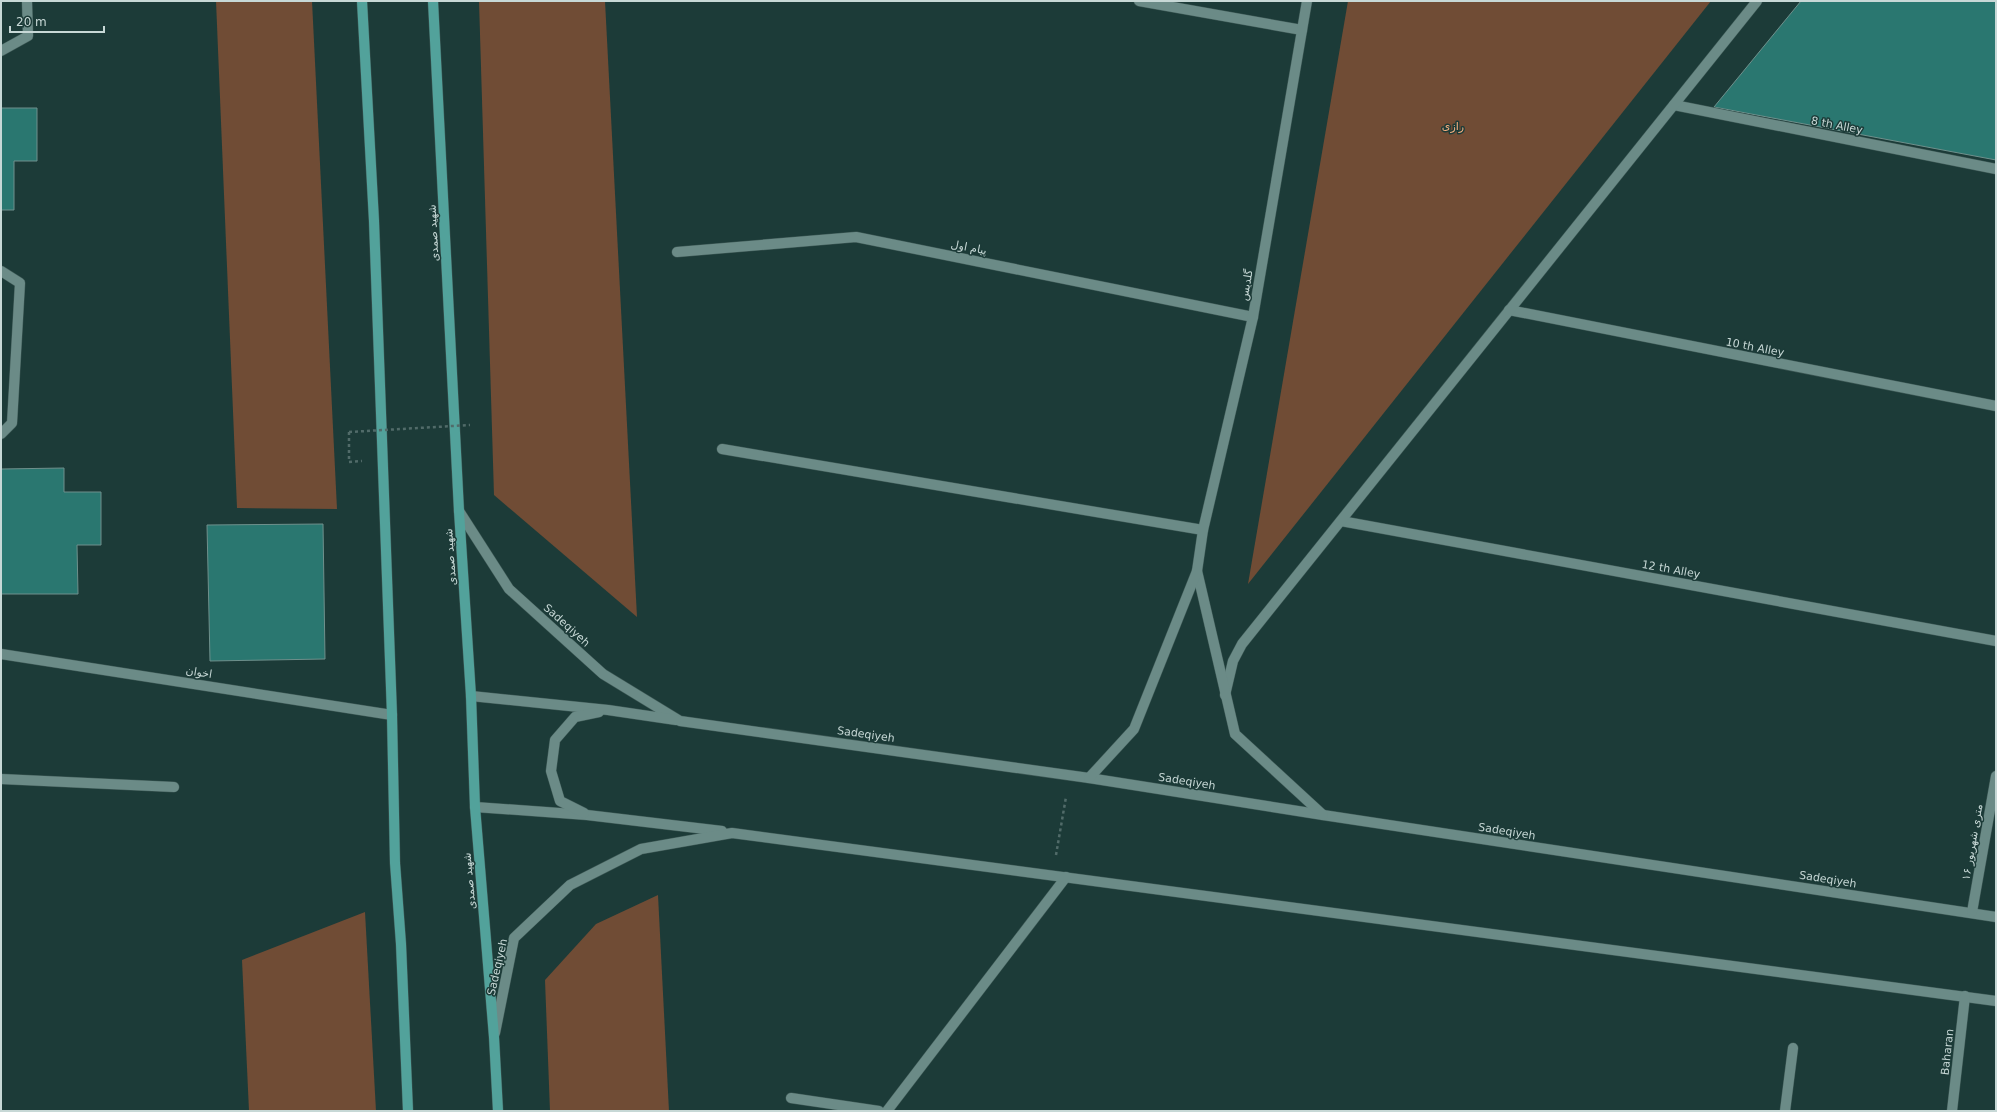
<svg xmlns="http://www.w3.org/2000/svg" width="1997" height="1112" font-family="'DejaVu Sans',Cairo,sans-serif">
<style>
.green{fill:#704c35}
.building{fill:#2a7770;stroke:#6f908c}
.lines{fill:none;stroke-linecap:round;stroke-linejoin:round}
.lane-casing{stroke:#3e5956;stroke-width:11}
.street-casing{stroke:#3e5956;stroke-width:11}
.secondary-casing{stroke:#3e5956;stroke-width:11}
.primary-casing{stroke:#3e5956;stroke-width:11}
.path{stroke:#516b69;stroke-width:2.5;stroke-dasharray:3 3;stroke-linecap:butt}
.lane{stroke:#6b8b87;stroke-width:10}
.street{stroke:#6b8b87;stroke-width:10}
.secondary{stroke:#6b8b87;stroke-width:10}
.primary{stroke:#52a29b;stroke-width:10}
.path-bridge{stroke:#516b69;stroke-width:2.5;stroke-dasharray:3 3;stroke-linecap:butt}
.labels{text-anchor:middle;stroke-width:3;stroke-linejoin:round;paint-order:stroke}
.street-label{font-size:11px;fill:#c7d8d6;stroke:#1c3b38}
.park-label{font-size:11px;fill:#f9b181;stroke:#1c3b38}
</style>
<rect width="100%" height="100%" fill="#1c3b38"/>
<g class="green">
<path d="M216 1H312L337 509 237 508Z"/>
<path d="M479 1H605L637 617 494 495Z"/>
<path d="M1348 1H1711L1248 584Z"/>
<path d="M658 895 669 1111H550L545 980 596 924Z"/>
<path d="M365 912 376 1111H249L242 960Z"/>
</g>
<g class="building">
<path d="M1801 1H1996V160L1714 107Z"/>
<path d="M1 108H37V161H14V210H1Z"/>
<path d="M64 468V492H101V545H77L78 594H1V469Z"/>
<path d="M323 524 325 659 210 661 207 525Z"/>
</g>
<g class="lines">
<g class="lane-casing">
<g id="lane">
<path d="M1139 1 1302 30"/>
<path d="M677 252 856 237 1253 317"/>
<path d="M722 449 1203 530"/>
<path d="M791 1098 879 1111"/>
<path d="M887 1111 1066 877"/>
<path d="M1785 1111 1793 1048"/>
</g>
</g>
<g class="street-casing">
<g id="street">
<path d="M1 51 28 36 27 1"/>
<path d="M1674 105 1996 169"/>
<path d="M1 271 20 283 12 423 1 434"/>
<path d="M1509 310 1996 406"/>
<path d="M1341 521 1996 641"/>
<path d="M1 654 392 715"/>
<path d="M1225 695 1233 661 1242 644 1757 1"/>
<path d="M1 779 174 787"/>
</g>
</g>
<g class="secondary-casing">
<g id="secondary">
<path d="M459 511 509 589 603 674 680 721 1089 778 1323 815 1996 917"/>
<path d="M1197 571 1235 734 1323 815"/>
<path d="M471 696 608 710 676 720"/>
<path d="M1089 778 1134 729 1197 571 1203 530 1253 317 1307 1"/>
<path d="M475 807 587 815 722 831"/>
<path d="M584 813 560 801 551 771 555 740 575 717 599 712"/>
<path d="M1972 912 1996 776"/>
<path d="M495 1033 514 938 570 885 641 849 732 833 1996 1001"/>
<path d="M1952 1111 1965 996"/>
</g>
</g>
<g class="primary-casing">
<g id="primary">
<path d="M362 1 374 221 392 715 395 863 401 944 408 1111"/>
<path d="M433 1 459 511 471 696 475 807 494 1037 498 1111"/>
</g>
</g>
<g class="path">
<path d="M349 432V462L362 461"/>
<path d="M1056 855 1066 797"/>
</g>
<use href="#lane" class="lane"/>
<use href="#street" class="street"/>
<use href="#secondary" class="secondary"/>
<use href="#primary" class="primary"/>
<path class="path-bridge" d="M349 432 470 425"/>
</g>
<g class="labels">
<g class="street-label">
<text transform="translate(1837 125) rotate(11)" y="4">8 th Alley</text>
<text transform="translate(433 233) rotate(-93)" y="4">شهید صمدی</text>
<text transform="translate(969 247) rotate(11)" y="4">پیام اول</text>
<text transform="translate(1246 285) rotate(-80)" y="4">گلدیس</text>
<text transform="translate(1755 347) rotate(11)" y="4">10 th Alley</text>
<text transform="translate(450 557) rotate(-94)" y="4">شهید صمدی</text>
<text transform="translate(1671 569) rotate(10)" y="4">12 th Alley</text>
<text transform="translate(567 625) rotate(42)" y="4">Sadeqiyeh</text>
<text transform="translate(199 672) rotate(9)" y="4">اخوان</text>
<text transform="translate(866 734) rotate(8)" y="4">Sadeqiyeh</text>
<text transform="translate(1187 781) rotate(9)" y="4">Sadeqiyeh</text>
<text transform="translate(1507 831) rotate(9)" y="4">Sadeqiyeh</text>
<text transform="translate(1972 842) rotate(-80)" y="4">۱۶ متری شهریور</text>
<text transform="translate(1828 879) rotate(9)" y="4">Sadeqiyeh</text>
<text transform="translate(469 881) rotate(-95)" y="4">شهید صمدی</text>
<text transform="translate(497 967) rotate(-77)" y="4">Sadeqiyeh</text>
<text transform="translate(1947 1052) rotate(-84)" y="4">Baharan</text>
</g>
<g class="park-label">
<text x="1453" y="130">رازی</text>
</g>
</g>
<rect width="1997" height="1112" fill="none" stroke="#c7d8d6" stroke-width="4"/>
<path d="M10 26v6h94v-6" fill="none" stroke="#c7d8d6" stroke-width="2"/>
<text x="16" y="26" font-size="12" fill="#c7d8d6" stroke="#1c3b38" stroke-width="3" paint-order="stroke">20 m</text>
</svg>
